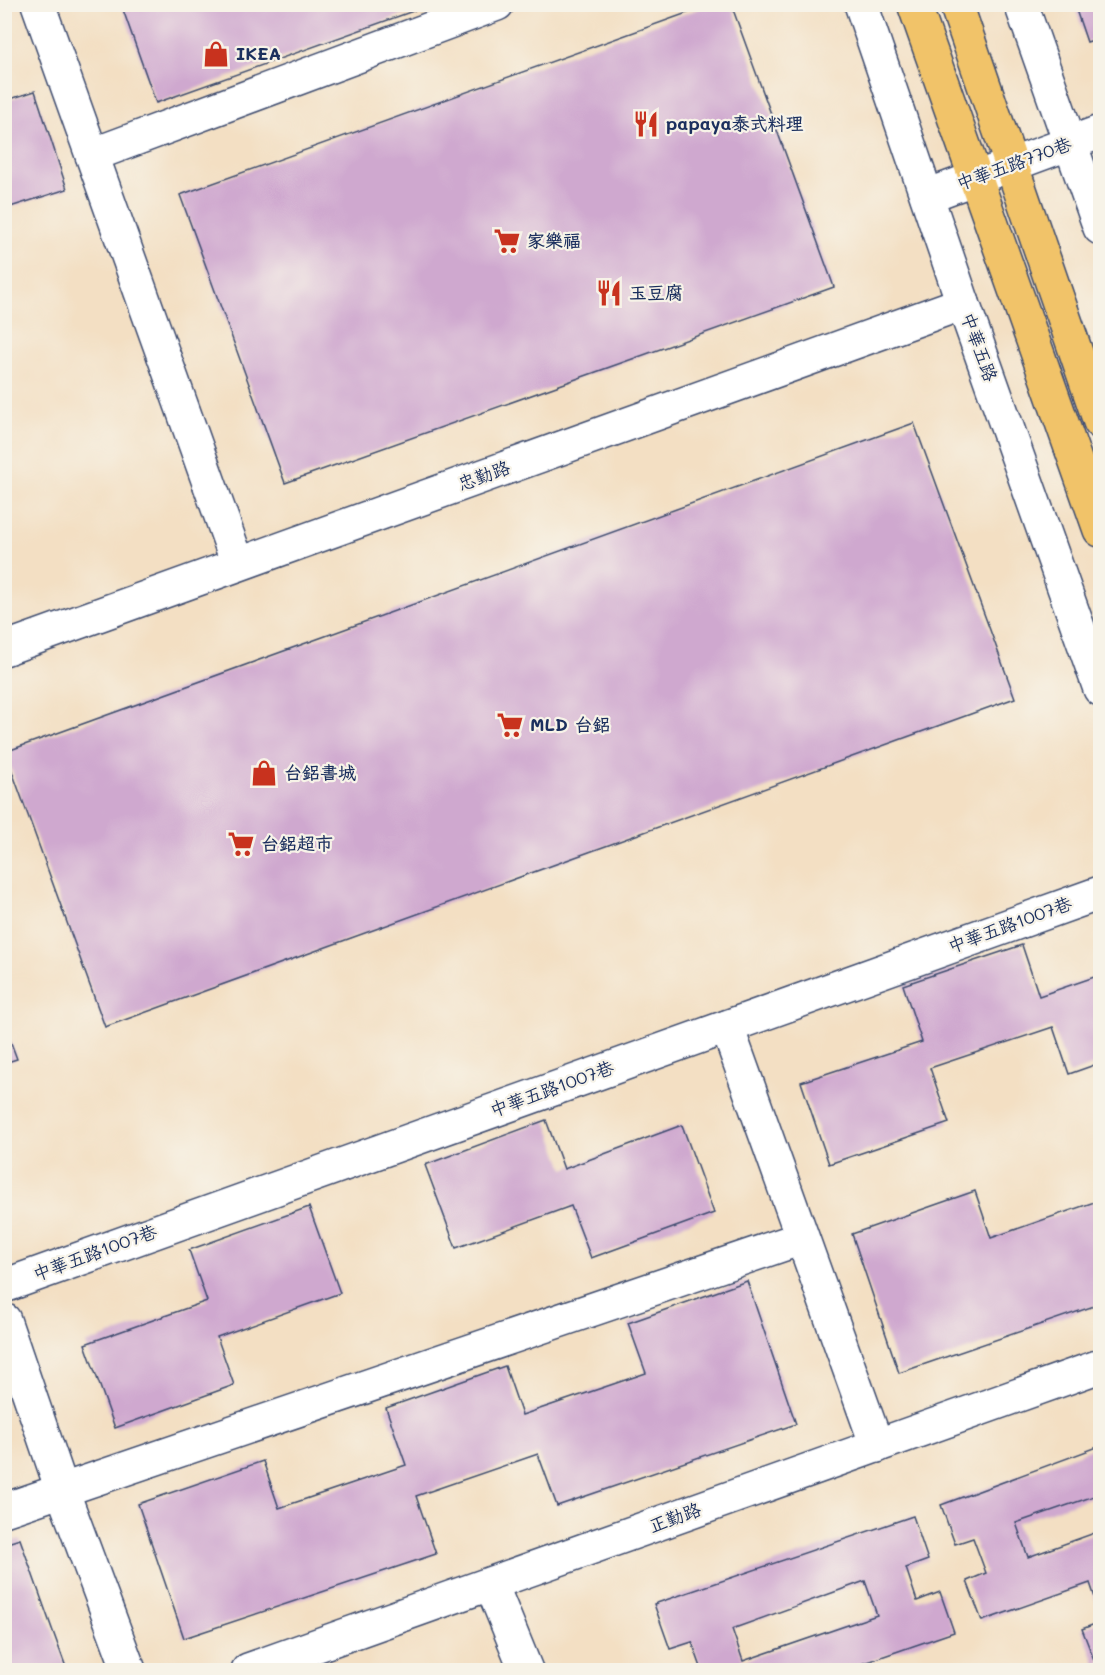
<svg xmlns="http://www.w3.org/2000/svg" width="1105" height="1675" font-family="Mali,'LXGW WenKai TC',sans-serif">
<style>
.building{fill:#cfa8cf;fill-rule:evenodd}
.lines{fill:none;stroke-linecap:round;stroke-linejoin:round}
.minor-casing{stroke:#3b496d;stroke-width:36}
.major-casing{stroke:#3b496d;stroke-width:36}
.minor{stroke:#fff;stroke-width:33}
.major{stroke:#f1c369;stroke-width:33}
.labels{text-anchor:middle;stroke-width:4.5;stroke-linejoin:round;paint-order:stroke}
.poi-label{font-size:18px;font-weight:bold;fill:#1b2f5e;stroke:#f7f3e8;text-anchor:start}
.street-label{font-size:18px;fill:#1b2f5e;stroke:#f7f3e8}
</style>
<rect width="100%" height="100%" fill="#f7f3e8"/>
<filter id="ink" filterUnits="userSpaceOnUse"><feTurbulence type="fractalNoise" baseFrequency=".0167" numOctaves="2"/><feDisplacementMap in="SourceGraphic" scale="12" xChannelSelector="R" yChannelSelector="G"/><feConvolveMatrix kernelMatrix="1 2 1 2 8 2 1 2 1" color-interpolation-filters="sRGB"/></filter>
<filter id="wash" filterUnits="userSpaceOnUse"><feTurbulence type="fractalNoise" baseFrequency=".008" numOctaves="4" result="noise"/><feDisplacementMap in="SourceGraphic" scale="24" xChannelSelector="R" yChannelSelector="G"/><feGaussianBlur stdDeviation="1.35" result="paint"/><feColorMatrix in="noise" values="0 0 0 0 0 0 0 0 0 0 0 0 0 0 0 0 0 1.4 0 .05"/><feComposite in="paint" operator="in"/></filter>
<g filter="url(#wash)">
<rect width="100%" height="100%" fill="#f3dfc3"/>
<g id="blocks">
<g class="building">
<path d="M121 4H430V5L156 103Z"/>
<path d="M712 4H731L834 287 285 483 180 195Z"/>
<path d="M1074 4H1100V38L1087 42Z"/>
<path d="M35 91 67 189 4 209V101Z"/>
<path d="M914 423 1015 698 105 1027 5 752Z"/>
<path d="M1022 945 1039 996 1100 975V1063L1069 1074 1053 1027 930 1068 949 1123 829 1164 801 1082 922 1042 903 985Z"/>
<path d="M4 1024 17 1059 4 1063Z"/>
<path d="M546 1120 564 1169 682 1125 714 1213 591 1258 571 1206 456 1248 425 1165Z"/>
<path d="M975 1191 991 1238 1100 1200V1304L899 1373 852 1234Z"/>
<path d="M309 1207 340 1293 217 1337 234 1385 115 1428 85 1344 207 1301 189 1250Z"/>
<path d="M747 1281 796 1424 557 1506 538 1454 416 1496 436 1554 184 1638 138 1504 263 1461 279 1508 406 1465 386 1408 505 1366 522 1415 646 1373 628 1323Z"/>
<path d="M1100 1446V1494L1016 1523 1028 1557 1100 1531V1612L1090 1583 982 1621 967 1581 986 1573 973 1538 955 1544 941 1505Z"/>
<path d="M913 1516 928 1560 906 1568 917 1601 940 1592 954 1632 849 1668V1670H702L692 1642 670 1649 654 1604ZM865 1581 877 1615 743 1661 732 1629Z"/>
<path d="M20 1539 51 1626 67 1670H4V1544Z"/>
<path d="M1100 1622V1670H1098L1082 1629Z"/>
</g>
</g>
</g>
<g filter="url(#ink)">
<use href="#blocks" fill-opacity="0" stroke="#3b496d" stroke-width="1.5"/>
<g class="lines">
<g class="minor-casing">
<g id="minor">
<path d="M38 4 238 564"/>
<path d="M861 4 963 303 1100 689"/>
<path d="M1021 4 1100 228"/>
<path d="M92 155 497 4"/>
<path d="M927 196 1100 132"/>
<path d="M4 649 963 303"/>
<path d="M727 1027 877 1446"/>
<path d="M4 1286 1100 893"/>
<path d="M4 1320 62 1490 129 1670"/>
<path d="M4 1510 802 1238"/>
<path d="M491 1584 526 1670"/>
<path d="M248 1670 1100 1366"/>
</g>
</g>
<g class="major-casing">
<g id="major">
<path d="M914 4 1100 530"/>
<path d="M956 4 1100 422"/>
</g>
</g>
<use href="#minor" class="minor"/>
<use href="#major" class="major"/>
</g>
</g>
<defs>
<g id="shop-bare" transform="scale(2.07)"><path d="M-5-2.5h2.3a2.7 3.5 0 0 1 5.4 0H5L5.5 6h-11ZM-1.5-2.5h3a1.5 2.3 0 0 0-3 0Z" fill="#c8321e" stroke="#f7f3e8" stroke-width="2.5" paint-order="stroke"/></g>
<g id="restaurant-bare" transform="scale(2.07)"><path d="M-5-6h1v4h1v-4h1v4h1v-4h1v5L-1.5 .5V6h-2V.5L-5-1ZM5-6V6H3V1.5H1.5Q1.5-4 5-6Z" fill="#c8321e" stroke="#f7f3e8" stroke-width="2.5" paint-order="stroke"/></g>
<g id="supermarket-bare" transform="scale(2.07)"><path d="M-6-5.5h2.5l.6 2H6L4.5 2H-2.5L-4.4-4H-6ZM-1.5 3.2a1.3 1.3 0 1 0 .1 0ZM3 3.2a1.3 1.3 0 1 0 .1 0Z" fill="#c8321e" stroke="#f7f3e8" stroke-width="2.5" paint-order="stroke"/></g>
</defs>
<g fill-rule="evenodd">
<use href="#shop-bare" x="216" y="54"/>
<use href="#restaurant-bare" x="646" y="124"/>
<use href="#supermarket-bare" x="507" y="241"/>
<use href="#restaurant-bare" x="609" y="293"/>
<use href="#supermarket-bare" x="510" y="725"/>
<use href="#shop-bare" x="264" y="773"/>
<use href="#supermarket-bare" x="241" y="844"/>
</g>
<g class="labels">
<g class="poi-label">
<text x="236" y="60">IKEA</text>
<text x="666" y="130">papaya泰式料理</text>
<text x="527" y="247">家樂福</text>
<text x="629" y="299">玉豆腐</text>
<text x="530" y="731">MLD 台鋁</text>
<text x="284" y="779">台鋁書城</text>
<text x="261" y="850">台鋁超市</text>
</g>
<g class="street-label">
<text transform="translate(1014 164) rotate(-20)" y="6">中華五路770巷</text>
<text transform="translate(979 347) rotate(70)" y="6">中華五路</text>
<text transform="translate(484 476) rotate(-20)" y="6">忠勤路</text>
<text transform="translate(1010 925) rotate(-20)" y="6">中華五路1007巷</text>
<text transform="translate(552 1089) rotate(-20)" y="6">中華五路1007巷</text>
<text transform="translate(95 1253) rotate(-20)" y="6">中華五路1007巷</text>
<text transform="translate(675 1518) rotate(-20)" y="6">正勤路</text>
</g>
</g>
<rect width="1105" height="1675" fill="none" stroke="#f7f3e8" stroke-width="24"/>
</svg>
